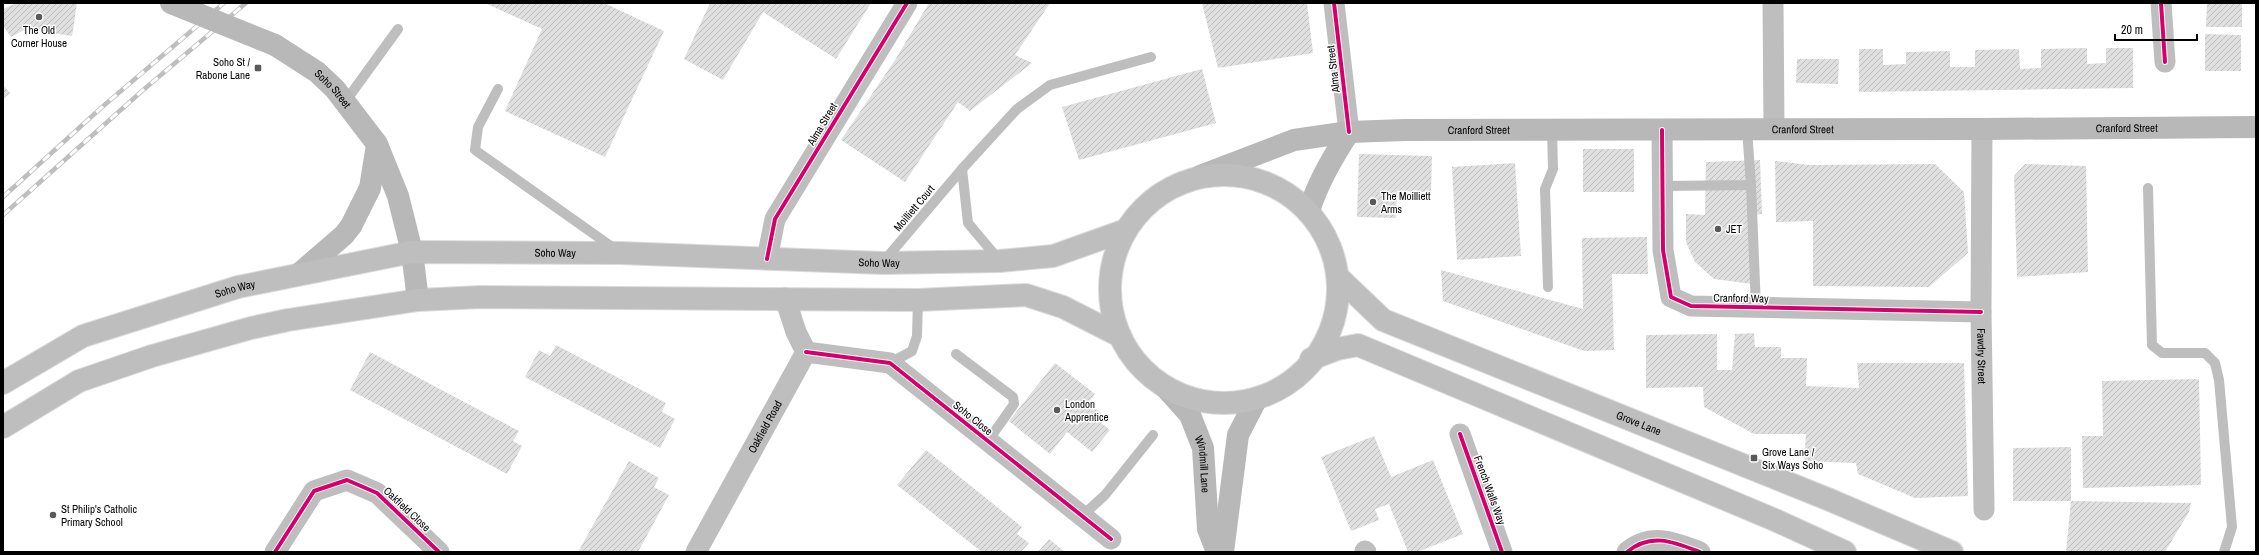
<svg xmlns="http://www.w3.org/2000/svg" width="2259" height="555" font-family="'Archivo Narrow',sans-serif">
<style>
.building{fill:url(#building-hatch)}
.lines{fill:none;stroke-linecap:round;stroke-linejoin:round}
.primary-casing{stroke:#dbdbdb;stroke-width:24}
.service{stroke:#bebebe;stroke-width:10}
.minor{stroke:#bebebe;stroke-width:21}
.secondary{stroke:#b8b8b8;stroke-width:22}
.primary{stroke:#bebebe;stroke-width:22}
.rail-casing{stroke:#bebebe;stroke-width:4.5}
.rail{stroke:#fff;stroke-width:3;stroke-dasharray:9;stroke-linecap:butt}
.secondary-bridge{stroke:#b8b8b8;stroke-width:22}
.cycleway-casing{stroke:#fff;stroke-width:6}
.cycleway{stroke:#d6006c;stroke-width:4}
.poi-dot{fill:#595959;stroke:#fff;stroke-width:1.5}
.labels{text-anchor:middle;stroke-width:3;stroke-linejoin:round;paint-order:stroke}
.poi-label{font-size:11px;fill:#000;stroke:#fff;text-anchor:start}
.street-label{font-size:11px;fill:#000;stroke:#fff}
</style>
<defs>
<pattern id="building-hatch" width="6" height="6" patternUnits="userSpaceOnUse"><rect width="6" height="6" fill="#dfdfdf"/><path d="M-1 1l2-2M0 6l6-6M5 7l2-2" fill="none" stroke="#bebebe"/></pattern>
</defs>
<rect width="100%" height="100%" fill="#fff"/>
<g class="building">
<path d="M17 3H77L72 36 26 29 11 37 3 26V9Z"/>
<path d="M485 3H604L664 31 605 157 505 111 542 29Z"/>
<path d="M710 3H871L836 59 763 12 723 80 684 59Z"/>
<path d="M929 3H1050L1015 55 1032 63 970 111 958 102 905 182 841 140 895 60Z"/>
<path d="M1202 3H1307L1313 53 1218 68Z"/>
<path d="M2207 3H2242V27H2206Z"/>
<path d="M2205 34 2241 35V71H2205Z"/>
<path d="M2087 48V64L2106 63V48H2133V88L1859 92V49H1883V65L1906 64V52L1950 51V67H1975V50L2019 49 2020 69 2041 68V49Z"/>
<path d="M1797 59H1839L1838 84 1796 83Z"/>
<path d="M1202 69 1216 123 1079 160 1062 107Z"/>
<path d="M3 85 10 93 3 99Z"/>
<rect x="1583" y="149" width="51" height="43"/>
<path d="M1359 154 1432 156 1431 192 1397 191 1396 218 1357 217Z"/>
<path d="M1760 160 1762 214 1750 215 1752 284 1714 279 1695 262 1686 242V214L1705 215 1706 162Z"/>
<path d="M1775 161 1809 165 1935 164 1964 192 1968 253 1929 287 1813 286V221L1776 222Z"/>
<path d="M1515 163 1521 256 1457 260 1452 167Z"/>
<path d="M2025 164 2086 166 2088 272 2017 277 2014 176Z"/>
<path d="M1647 237 1648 274H1612L1614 350 1584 351 1443 301 1441 270 1583 309 1582 238Z"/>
<path d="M1754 333 1755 347H1781V358H1807L1806 386 1859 388 1857 363H1964L1968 496 1915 498 1858 474 1856 463 1804 461 1806 434H1754L1704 407 1703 387 1646 388V335L1717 334V370H1732L1735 334Z"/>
<path d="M556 345 666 403 662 412 675 419 660 448 525 377 539 350 550 356Z"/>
<path d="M370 352 519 431 513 441 522 446 507 474 350 390Z"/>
<path d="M1055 363 1095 394 1088 403 1106 417 1101 423 1110 430 1092 452 1067 432 1050 454 1009 421Z"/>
<path d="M2199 379 2201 485 2083 488 2082 436H2103L2102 381Z"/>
<path d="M1374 436 1391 477 1433 460 1463 534 1417 552H1408L1389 504 1375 509 1379 520 1351 531 1321 457Z"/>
<path d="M2071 447V501H2013V448Z"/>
<path d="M926 450 1022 527 1017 534 1029 543 1021 552H982L897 485Z"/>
<path d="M629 461 659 478 654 487 669 495 638 552H578Z"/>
<path d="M2071 501 2191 503 2189 512 2165 552H2066Z"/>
<path d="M1049 539 1065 552H1038Z"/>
</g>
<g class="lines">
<g class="primary-casing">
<g id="primary">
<circle cx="1224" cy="289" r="114"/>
<path id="s6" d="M1338 277 1383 320 1830 500 1952 552"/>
<path d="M1311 359 1337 349 1358 345 1775 520 1845 552"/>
<path id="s7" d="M3 383 83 336 238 287 412 252 620 253 883 263 1000 261 1053 256 1126 230"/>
<path d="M3 427 79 381 152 356 251 328 288 320 418 300 481 297 918 300 1026 295 1063 307 1120 336"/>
</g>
</g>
<g class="service">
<path d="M498 89 478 127 475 150 615 249"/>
<path d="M345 102 398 29"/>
<path d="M962 169 968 223 999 260"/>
<path d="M1751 185 1756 308"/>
<path d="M1663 186 1751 185 1747 129"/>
<path d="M2148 188 2152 345 2162 353H2205L2215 363 2219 380 2232 527 2224 552"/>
<path d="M884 261 962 169 1017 109 1050 85 1151 57"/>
<path d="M1548 287 1545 189 1553 169 1552 129"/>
<path d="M956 354 1013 397 1014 404 988 441"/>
<path d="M890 363 912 351 917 336 918 300"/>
<path d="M1082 516 1105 495 1153 435"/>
</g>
<g class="minor">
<path d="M1334 3 1349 132"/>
<path d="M1773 3 1774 129"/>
<path d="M2161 3 2165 62"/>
<path id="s1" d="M1982 129 1981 312 1984 510"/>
<path d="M1662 130 1663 250 1671 297 1691 306 1981 312"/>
<path d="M767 259 775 219 907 3"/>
<path d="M806 352 890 363 1111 539"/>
<path d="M1460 434 1502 552"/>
<path d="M1365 551 1366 552"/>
<path d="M275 552 314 491 347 480 377 493 439 552"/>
<path id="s2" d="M696 552 806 352 796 332 785 298"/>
<path d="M1627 552C1651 532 1674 542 1700 552"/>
</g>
<g class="secondary">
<path id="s3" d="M275 45 317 72 335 89 377 144 398 196 412 252 418 300"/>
<path id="s4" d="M1200 176 1294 140 1349 132 1405 130 1982 129 2256 127"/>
<path d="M1309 211C1318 182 1333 157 1349 132"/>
<path d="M300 273 344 235 351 226 370 188 377 145"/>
<path id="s5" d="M1165 387 1190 415 1203 448 1208 529 1217 552"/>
<path d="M1223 552 1238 435 1257 398"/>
</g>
<use href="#primary" class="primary"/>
<g class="rail-casing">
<g id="rail">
<path d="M3 197 101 108 224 3"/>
<path d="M3 215 142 91 246 3"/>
</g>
</g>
<use href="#rail" class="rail"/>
<path class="secondary-bridge" d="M171 3 275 45"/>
<g class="cycleway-casing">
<g id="cycleway">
<path d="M1334 3 1349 132"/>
<path d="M2161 3 2165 62"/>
<path d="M1662 130 1663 250 1671 297 1691 306 1981 312"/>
<path d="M767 259 775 219 907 3"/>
<path d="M806 352 890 363 1111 539"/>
<path d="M1460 434 1502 552"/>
<path d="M275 552 314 491 347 480 377 493 439 552"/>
<path d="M1627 552C1651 532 1674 542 1700 552"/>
</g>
</g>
<use href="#cycleway" class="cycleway"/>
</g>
<g class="poi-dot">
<circle cx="39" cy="17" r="4"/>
<rect x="254" y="64" width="8" height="8" rx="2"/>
<circle cx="1373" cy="202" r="4"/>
<circle cx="1718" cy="229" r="4"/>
<circle cx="1057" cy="410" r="4"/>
<rect x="1750" y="454" width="8" height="8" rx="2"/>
<circle cx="53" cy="515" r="4"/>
</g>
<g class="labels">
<g class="poi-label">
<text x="39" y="34" text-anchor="middle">The Old<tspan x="39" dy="13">Corner House</tspan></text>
<text x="250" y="66" text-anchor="end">Soho St /<tspan x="250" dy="13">Rabone Lane</tspan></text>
<text x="1381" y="200">The Moilliett<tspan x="1381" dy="13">Arms</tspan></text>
<text x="1726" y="233">JET</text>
<text x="1065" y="408">London<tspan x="1065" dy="13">Apprentice</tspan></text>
<text x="1762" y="456">Grove Lane /<tspan x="1762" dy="13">Six Ways Soho</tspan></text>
<text x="61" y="513">St Philip's Catholic<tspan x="61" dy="13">Primary School</tspan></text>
</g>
<g class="street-label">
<text transform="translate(1333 69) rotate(-97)" y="4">Alma Street</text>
<text dy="4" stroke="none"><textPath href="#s3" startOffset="73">Soho Street</textPath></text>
<text transform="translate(822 124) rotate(-59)" y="4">Alma Street</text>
<text dy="4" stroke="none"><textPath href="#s4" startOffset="934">Cranford Street</textPath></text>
<text dy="4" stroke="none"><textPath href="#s4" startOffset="286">Cranford Street</textPath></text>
<text dy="4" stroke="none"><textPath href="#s4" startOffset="610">Cranford Street</textPath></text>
<text transform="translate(914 208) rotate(-50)" y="4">Moilliett Court</text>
<text dy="4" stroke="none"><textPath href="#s7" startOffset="576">Soho Way</textPath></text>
<text dy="4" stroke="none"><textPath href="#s7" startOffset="900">Soho Way</textPath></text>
<text dy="4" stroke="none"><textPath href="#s7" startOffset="252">Soho Way</textPath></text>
<text transform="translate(1741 298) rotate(1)" y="4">Cranford Way</text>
<text dy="4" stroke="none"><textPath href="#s1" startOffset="227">Fawdry Street</textPath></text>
<text transform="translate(973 418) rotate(39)" y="4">Soho Close</text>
<text dy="4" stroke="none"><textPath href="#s6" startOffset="338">Grove Lane</textPath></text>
<text dy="4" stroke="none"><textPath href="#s2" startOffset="143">Oakfield Road</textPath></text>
<text dy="4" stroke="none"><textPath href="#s5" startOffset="89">Windmill Lane</textPath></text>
<text transform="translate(1490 490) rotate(70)" y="4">French Walls Way</text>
<text transform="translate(407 509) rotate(43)" y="4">Oakfield Close</text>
</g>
</g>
<rect width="2259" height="555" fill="none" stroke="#000000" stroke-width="8"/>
<path d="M2115 34v6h82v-6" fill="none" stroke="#000000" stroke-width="2"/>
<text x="2121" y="34" font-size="12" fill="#000000" stroke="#ffffff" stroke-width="3" paint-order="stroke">20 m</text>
</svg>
